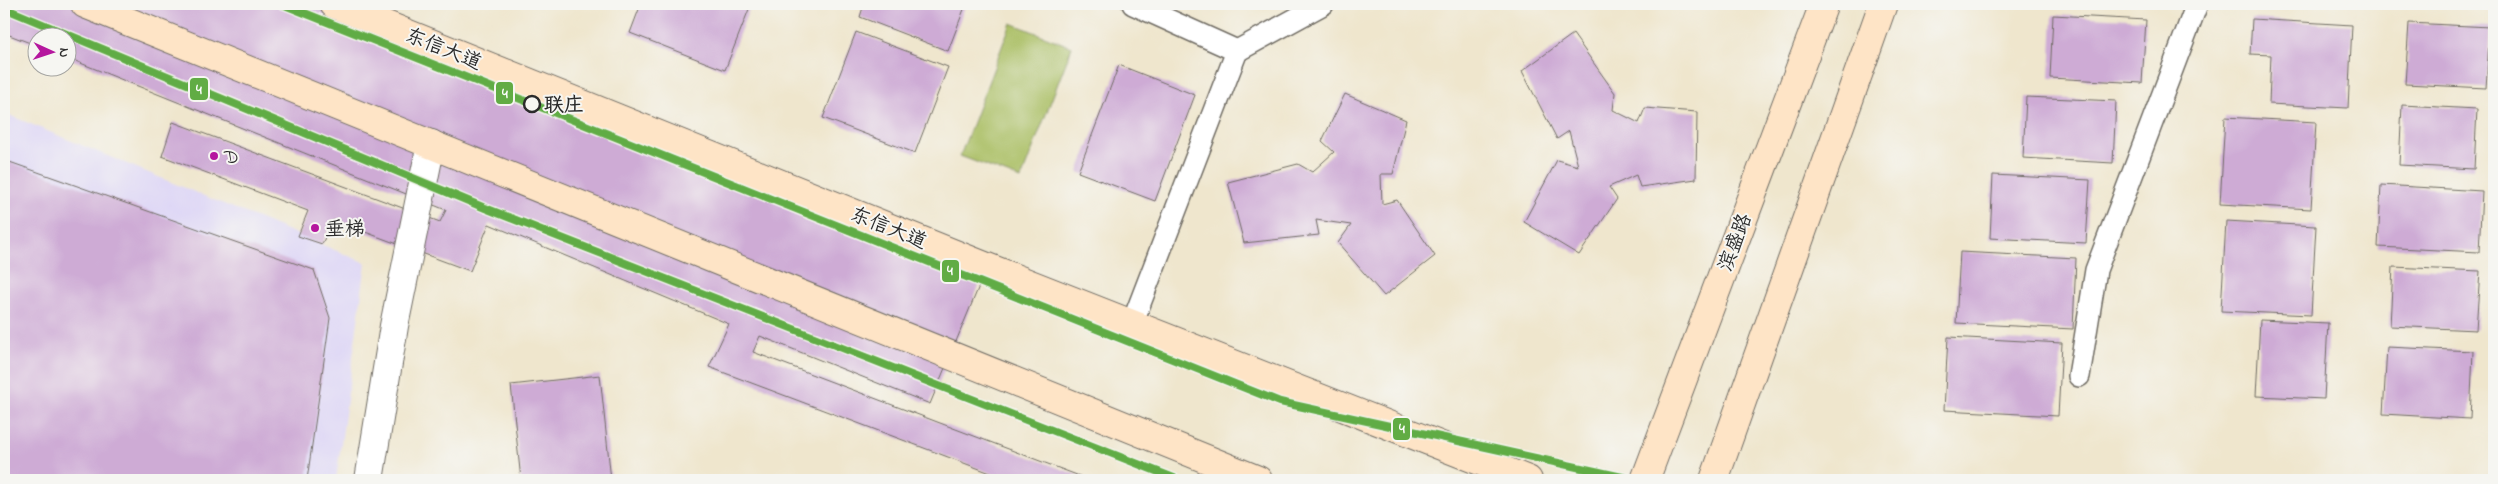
<svg xmlns="http://www.w3.org/2000/svg" width="2498" height="484" font-family="'Indie Flower','LXGW WenKai TC',sans-serif">
<style>
.built{fill:#ddd5f6}
.green{fill:#a8bd61;stroke:#6a7446}
.building{fill:#ceabd5}
.lines{fill:none;stroke-linecap:round;stroke-linejoin:round}
.service-casing{stroke:#706c64;stroke-width:24}
.minor-casing{stroke:#706c64;stroke-width:30}
.secondary-casing{stroke:#706c64;stroke-width:30}
.service{stroke:#fff;stroke-width:21}
.minor{stroke:#fff;stroke-width:28}
.secondary{stroke:#fee4c6;stroke-width:28}
.metro-1-casing{stroke:#f6f6f2;stroke-width:11}
.metro-1{stroke:#61ac44;stroke-width:8}
.stop-dot{fill:#f6f6f2;stroke:#2b2b2b;stroke-width:2.5}
.poi-dot{fill:#b5179e;stroke:#f6f6f2;stroke-width:2}
.labels{text-anchor:middle;stroke-width:4;stroke-linejoin:round;paint-order:stroke}
.street-label{font-size:20px;fill:#2b2b2b;stroke:#f6f6f2}
.stop-label{font-size:20px;font-weight:bold;fill:#2b2b2b;stroke:#f6f6f2;text-anchor:start}
.poi-label{font-size:20px;fill:#2b2b2b;stroke:#f6f6f2;text-anchor:start}
.line-badge{stroke:#f6f6f2;stroke-width:2}
.badge-label{font-size:14px;text-anchor:middle;font-weight:bold;fill:#fff}
</style>
<rect width="100%" height="100%" fill="#f6f6f2"/>
<filter id="ink" filterUnits="userSpaceOnUse"><feTurbulence type="fractalNoise" baseFrequency=".02" numOctaves="2"/><feDisplacementMap in="SourceGraphic" scale="10" xChannelSelector="R" yChannelSelector="G"/><feConvolveMatrix kernelMatrix="1 2 1 2 8 2 1 2 1" color-interpolation-filters="sRGB"/></filter>
<filter id="wash" filterUnits="userSpaceOnUse"><feTurbulence type="fractalNoise" baseFrequency=".0096" numOctaves="4" result="noise"/><feDisplacementMap in="SourceGraphic" scale="20" xChannelSelector="R" yChannelSelector="G"/><feGaussianBlur stdDeviation="1.12" result="paint"/><feColorMatrix in="noise" values="0 0 0 0 0 0 0 0 0 0 0 0 0 0 0 0 0 1.4 0 .05"/><feComposite in="paint" operator="in"/></filter>
<g filter="url(#wash)">
<rect width="100%" height="100%" fill="#efe6cd"/>
<path class="built" d="M4 113 366 263 336 480H4Z"/>
<path class="green" d="M1011 23 1072 47 1021 179 960 156Z"/>
<g id="blocks">
<g class="building">
<path d="M4 4H337L987 267 930 404 760 336 753 352 1090 480H1009L709 367 729 324 489 224 470 271 333 220 322 244 298 236 308 211 162 156 173 122 440 222 446 210 68 58V38H38V46L4 33Z"/>
<path d="M641 4H751L725 70 630 33Z"/>
<path d="M864 4H966L948 51 860 17Z"/>
<path d="M2053 15 2146 20 2142 83 2050 78Z"/>
<path d="M2252 19 2352 25 2348 108 2269 104 2271 55 2250 54Z"/>
<path d="M2409 23 2490 27 2486 88 2405 84Z"/>
<path d="M856 32 948 67 915 153 823 118Z"/>
<path d="M1573 34 1615 93 1613 110 1639 123 1645 108 1697 112 1696 179 1640 187 1636 175 1609 187 1617 199 1579 255 1524 222 1557 160 1578 166 1569 131 1557 139 1522 71Z"/>
<path d="M1119 65 1195 95 1155 201 1078 172Z"/>
<path d="M1345 94 1406 120 1393 174H1381L1382 204 1397 200 1435 256 1384 296 1338 243 1351 225 1316 220 1319 235 1244 243 1228 182 1298 164 1312 172 1334 152 1322 141Z"/>
<path d="M2026 97 2116 101 2113 163 2023 158Z"/>
<path d="M2402 105 2477 109 2474 169 2399 165Z"/>
<path d="M2225 117 2316 122 2311 209 2220 204Z"/>
<path d="M4 160 314 270 330 318 307 480H4Z"/>
<path d="M1993 175 2090 180 2086 243 1990 238Z"/>
<path d="M2381 185 2482 191 2479 252 2378 247Z"/>
<path d="M2226 221 2316 226 2311 315 2221 311Z"/>
<path d="M1960 252 2076 258 2073 329 1956 323Z"/>
<path d="M2393 267 2480 271 2476 330 2390 326Z"/>
<path d="M2260 320 2328 323 2324 399 2256 396Z"/>
<path d="M1948 337 2062 343 2058 416 1944 410Z"/>
<path d="M2387 347 2473 351 2470 419 2383 414Z"/>
<path d="M600 375 611 480H521L511 385Z"/>
</g>
</g>
</g>
<g filter="url(#ink)">
<use href="#blocks" fill-opacity="0" stroke="#706c64" stroke-width="1"/>
<g class="lines">
<g class="service-casing">
<g id="service">
<path d="M1133 4 1237 51 1323 4"/>
<path d="M1132 324 1237 51"/>
<path d="M2079 376 2096 270 2197 4"/>
</g>
</g>
<g class="minor-casing">
<path id="minor" d="M369 480 394 326 431 144"/>
</g>
<g class="secondary-casing">
<g id="secondary">
<path d="M85 4 1258 480"/>
<path d="M334 4 987 267 1528 480"/>
<path d="M1645 480 1824 4"/>
<path d="M1714 480 1883 4"/>
</g>
</g>
<use href="#service" class="service"/>
<use href="#minor" class="minor"/>
<use href="#secondary" class="secondary"/>
<g class="metro-1-casing">
<g id="metro-1">
<path d="M282 4 1280 402 1636 480"/>
<path d="M4 8 485 208 1179 480"/>
</g>
</g>
<use href="#metro-1" class="metro-1"/>
</g>
</g>
<circle class="stop-dot" cx="532" cy="104" r="8"/>
<g class="poi-dot">
<circle cx="214" cy="156" r="5"/>
<circle cx="315" cy="228" r="5"/>
</g>
<g class="labels">
<g class="street-label">
<text transform="translate(444 48) rotate(22)" y="7">东信大道</text>
<text transform="translate(889 227) rotate(22)" y="7">东信大道</text>
<text transform="translate(1734 242) rotate(-69)" y="7">滨盛路</text>
</g>
<g class="stop-label">
<text x="544" y="111">联庄</text>
</g>
<g class="poi-label">
<text x="224" y="163">D</text>
<text x="325" y="235">垂梯</text>
</g>
</g>
<g class="line-badge">
<rect x="189" y="77" width="20" height="24" rx="5" fill="#61ac44"/>
<rect x="495" y="81" width="19" height="24" rx="5" fill="#61ac44"/>
<rect x="941" y="259" width="19" height="24" rx="5" fill="#61ac44"/>
<rect x="1392" y="417" width="19" height="24" rx="5" fill="#61ac44"/>
</g>
<g class="badge-label">
<text x="199" y="94">4</text>
<text x="505" y="98">4</text>
<text x="950" y="275">4</text>
<text x="1402" y="433">4</text>
</g>
<rect width="2498" height="484" fill="none" stroke="#f6f6f2" stroke-width="20"/>
<g transform="translate(52 52) rotate(93)"><circle r="24" fill="#f6f6f2" stroke="#a5a5a2"/>
<path d="M0-4L9 19L0 12L-9 19Z" fill="#b5179e"/>
<text y="-8" font-size="14" font-weight="bold" text-anchor="middle" fill="#2b2b2b">N</text>
</g>
</svg>
